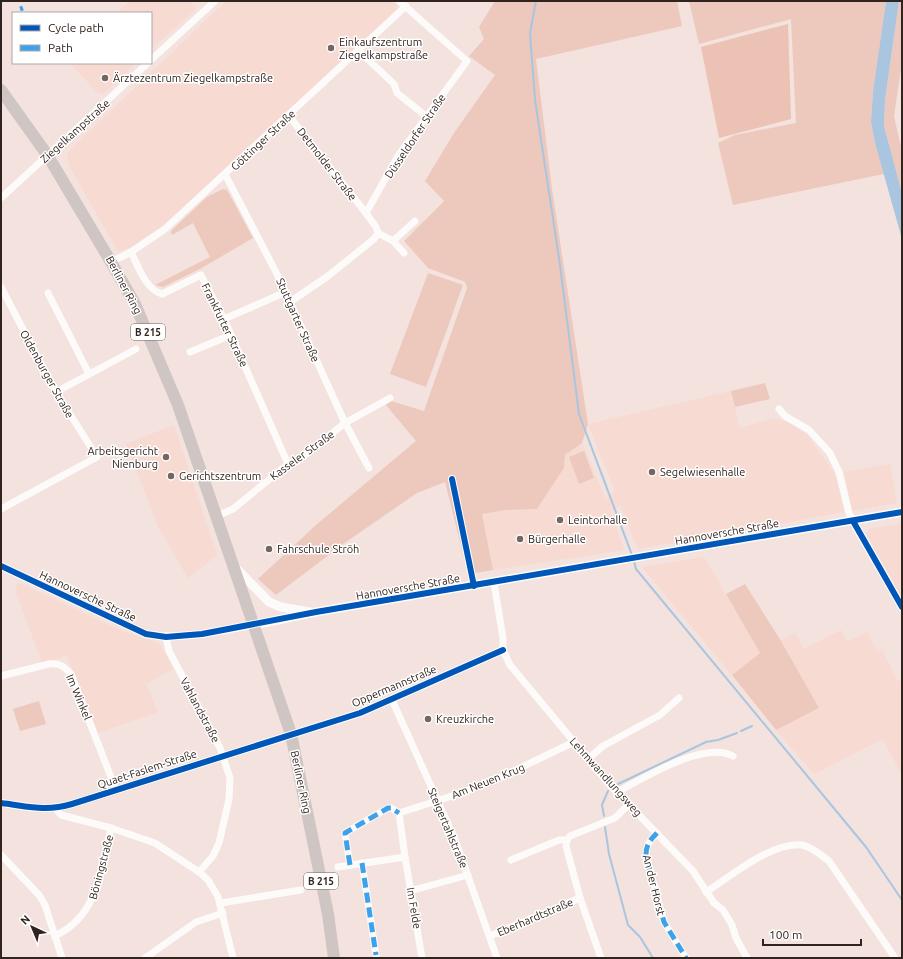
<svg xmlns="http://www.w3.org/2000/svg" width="903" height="959" font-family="Ubuntu,sans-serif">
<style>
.built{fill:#f7dad1}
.green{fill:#edc9bd}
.forest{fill:#ebc2b4}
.water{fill:#a9c5e0}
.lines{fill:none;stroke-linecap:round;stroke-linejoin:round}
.stream{stroke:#a9c5e0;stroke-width:2}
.minor{stroke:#fdfbfa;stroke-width:7}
.tertiary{stroke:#fdfbfa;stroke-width:9}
.primary{stroke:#cfc5c3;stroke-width:12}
.quiet{stroke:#3ea2ea;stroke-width:5;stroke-dasharray:10 5;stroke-linecap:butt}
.cycleway-casing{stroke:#fff;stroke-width:8}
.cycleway{stroke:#0057b8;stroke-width:6}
.poi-dot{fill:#756661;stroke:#fff;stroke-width:1.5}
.labels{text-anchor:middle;stroke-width:3;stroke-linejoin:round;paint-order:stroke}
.shield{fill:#fff;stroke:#6f6562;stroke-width:1}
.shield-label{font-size:10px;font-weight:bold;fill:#31231e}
.poi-label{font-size:11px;fill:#31231e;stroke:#fff;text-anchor:start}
.street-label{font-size:11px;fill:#31231e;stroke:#fff}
</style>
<rect width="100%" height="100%" fill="#f3e2dd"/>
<g class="built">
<path d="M130 1H190L197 8 151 49V13H117Z"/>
<path d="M226 1H392L397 5V10L159 229 130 248 118 251 69 166 67 157 69 151Z"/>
<path d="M70 63H136L103 94 98 93Z"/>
<path d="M731 391 740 428 774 418 789 423 808 436 835 474 844 512 638 549 620 505 611 512 624 550 493 570 482 514 505 510 537 509 564 468 565 455 582 443 606 500 615 491 588 424Z"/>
<path d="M174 425 217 555 188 578 159 528 126 444Z"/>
<path d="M890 464 897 503 852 511 844 472Z"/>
<path d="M902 523V597L869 538 867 533 869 529Z"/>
<path d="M704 557 760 653 732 675 642 567Z"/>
<path d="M17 582 120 630 160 644 173 669 146 684 158 712 98 733 67 656 42 663 16 592Z"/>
<path d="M841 630 847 642 867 632 877 652 882 650 897 681 902 679 901 773 883 739 814 774 776 730 819 708 781 641 795 633 804 649Z"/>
</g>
<g class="green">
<path d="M495 1H677L682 26 536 59 552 189 588 424 582 443 565 455 564 468 537 509 505 510 482 514 493 570 476 573 469 577 445 482 417 493 346 542 276 595 258 579 316 525 416 441 386 405 391 401 424 411 467 288 465 282 428 268 404 241 444 201 425 181 454 133 495 75 469 56 484 39 479 27Z"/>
<path d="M689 1H886L873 91 871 122 875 143 884 174 733 205 718 143 735 135 796 123 791 19 699 44Z"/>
<path d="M899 1H902V62L894 116 902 151V193L884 126 885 100Z"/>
<path d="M223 189 227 190 253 238 200 269 163 287 155 285 210 257 193 223 172 235 171 231 207 197Z"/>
<path d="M428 273 463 285 426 387 390 374Z"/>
<path d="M765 383 770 399 735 407 731 391Z"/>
<path d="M584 451 594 478 579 484 569 457Z"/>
<path d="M745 584 781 641 819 708 776 730 732 675 760 653 726 594Z"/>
<path d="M39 701 46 724 20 731 13 709Z"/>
</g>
<path class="forest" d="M788 24 791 119 719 138 701 47Z"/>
<path class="water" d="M886 1H899L885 100 884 126 902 193V239L875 143 871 122 873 91Z"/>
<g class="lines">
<g class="stream">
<path d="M536 1 530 33 535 100 560 265 579 414 632 555"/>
<path d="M634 561 636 569 866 847 902 900"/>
<path d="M741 731 752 726"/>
<path d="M618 784 706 742 718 740 737 733"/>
<path d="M604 816 602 805 608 791"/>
<path d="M605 827 609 854 628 925 640 937 653 958"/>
</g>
<g class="minor">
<path d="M358 50 394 84 397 93 427 117"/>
<path d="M151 60 215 1"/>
<path d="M289 116 366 213 376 227 378 233 393 241 415 221"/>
<path d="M225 174 279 278 345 423 369 468"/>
<path d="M1 198 148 63"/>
<path d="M366 213 398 156 467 61 399 1"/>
<path d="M393 241 404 253"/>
<path d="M131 252C138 266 146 290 162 294L201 275 224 319 288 464"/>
<path d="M111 262 131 252 165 229 406 6"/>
<path d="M1 287 56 392 97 457 1 509"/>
<path d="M48 293 89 374"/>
<path d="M290 302 328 276 374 239 378 233"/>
<path d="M224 319 286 292"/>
<path d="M190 352 231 335"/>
<path d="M56 392 136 349"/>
<path d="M779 409 785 416 809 430 830 453 839 472 849 513 857 530 902 607"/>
<path d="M217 516 233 509 288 464 296 462 345 423 390 398"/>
<path d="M1 566 146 634C183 640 218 632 254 625"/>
<path d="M494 583 503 638V650L510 665 609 784 693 871 714 903 723 910 732 925 736 938 747 958"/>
<path d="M166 637 169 651 220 748 230 778 229 799 219 843 213 856 199 872"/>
<path d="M1 676 49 664C59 663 64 666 71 674L116 790"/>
<path d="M392 700 454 837 497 958"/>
<path d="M588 759 603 746 660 715 679 698"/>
<path d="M617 792C644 778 704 740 733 756"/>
<path d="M1 803C27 806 45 812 72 804L360 713 503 650"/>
<path d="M56 809 61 815 111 828 155 843 199 872 208 880 218 897 233 958"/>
<path d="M399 813 458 794 497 779 574 742"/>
<path d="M399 813 405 857 422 958"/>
<path d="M657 833C650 840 646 845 646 855L664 922 686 958"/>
<path d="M1 855 39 895 45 905 62 958"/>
<path d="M511 860 559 840H567"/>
<path d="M362 863 376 955"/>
<path d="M350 865 345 833 388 808H391L399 813"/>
<path d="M338 867 405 857"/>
<path d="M410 891 468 875"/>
<path d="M706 892C731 876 773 841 802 845 812 847 821 855 829 861L895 958"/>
<path d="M221 903 301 890"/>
<path d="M55 936C98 916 101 870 111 828"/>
<path d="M490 936 580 898"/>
<path d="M145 958 196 922 223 913"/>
<path d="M601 958 580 898 566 846 567 840 570 836 615 818 629 804"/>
</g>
<g class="tertiary">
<path d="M235 567 269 602 281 607 310 612"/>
<path d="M254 625 316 612 902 512"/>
</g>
<path class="primary" d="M1 90 48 156 111 262 135 304 178 405 291 734 328 914 334 958"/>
<g class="quiet">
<path d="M20 9 23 8"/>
<path d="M657 833C650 840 646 845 646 855L664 922 686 958"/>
<path d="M362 863 376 955"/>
<path d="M350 865 345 833 388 808H391L399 813"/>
</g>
<g class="cycleway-casing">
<g id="cycleway">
<path d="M452 479 474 586"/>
<path d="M853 521 902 607"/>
<path d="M1 566 146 634 166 637 202 634 316 612 902 512"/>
<path d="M1 803C27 806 45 812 72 804L360 713 503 650"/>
</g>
</g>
<use href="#cycleway" class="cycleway"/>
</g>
<g class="poi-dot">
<circle cx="331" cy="48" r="4"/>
<circle cx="105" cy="78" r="4"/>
<circle cx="166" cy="457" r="4"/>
<circle cx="652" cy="472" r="4"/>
<circle cx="171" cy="476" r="4"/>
<circle cx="560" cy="520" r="4"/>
<circle cx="520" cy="539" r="4"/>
<circle cx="269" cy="549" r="4"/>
<circle cx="428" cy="719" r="4"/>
</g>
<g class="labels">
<g class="shield">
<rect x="131" y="324" width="34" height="16" rx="3"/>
<rect x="304" y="873" width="34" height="16" rx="3"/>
</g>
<g class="shield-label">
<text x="148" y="336">B 215</text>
<text x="321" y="885">B 215</text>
</g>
<g class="poi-label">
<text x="339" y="46">Einkaufszentrum<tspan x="339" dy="13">Ziegelkampstraße</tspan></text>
<text x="113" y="82">Ärztezentrum Ziegelkampstraße</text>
<text x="158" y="455" text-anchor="end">Arbeitsgericht<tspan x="158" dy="13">Nienburg</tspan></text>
<text x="660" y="476">Segelwiesenhalle</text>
<text x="179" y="480">Gerichtszentrum</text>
<text x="568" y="524">Leintorhalle</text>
<text x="528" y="543">Bürgerhalle</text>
<text x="277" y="553">Fahrschule Ströh</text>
<text x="436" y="723">Kreuzkirche</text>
</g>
<g class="street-label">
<text transform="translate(75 131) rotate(-42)" y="4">Ziegelkampstraße</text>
<text transform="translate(415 136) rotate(-56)" y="4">Düsseldorfer Straße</text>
<text transform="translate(263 140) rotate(-43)" y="4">Göttinger Straße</text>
<text transform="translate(327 164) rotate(52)" y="4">Detmolder Straße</text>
<text transform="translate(124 285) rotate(62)" y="4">Berliner Ring</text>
<text transform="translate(298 320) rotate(66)" y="4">Stuttgarter Straße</text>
<text transform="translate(225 325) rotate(64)" y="4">Frankfurter Straße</text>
<text transform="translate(47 374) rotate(61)" y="4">Oldenburger Straße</text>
<text transform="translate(302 455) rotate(-36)" y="4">Kasseler Straße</text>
<text transform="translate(727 532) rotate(-10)" y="4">Hannoversche Straße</text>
<text transform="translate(408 587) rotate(-10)" y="4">Hannoversche Straße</text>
<text transform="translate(88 596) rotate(25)" y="4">Hannoversche Straße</text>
<text transform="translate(394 686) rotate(-23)" y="4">Oppermannstraße</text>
<text transform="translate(79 697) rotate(67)" y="4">Im Winkel</text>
<text transform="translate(200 710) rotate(62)" y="4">Vahlandstraße</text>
<text transform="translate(147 769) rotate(-18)" y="4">Quaet-Faslem-Straße</text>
<text transform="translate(606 777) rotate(48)" y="4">Lehmwandlungsweg</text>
<text transform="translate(488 781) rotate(-22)" y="4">Am Neuen Krug</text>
<text transform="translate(301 782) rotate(78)" y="4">Berliner Ring</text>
<text transform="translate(448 828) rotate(67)" y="4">Steigertahlstraße</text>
<text transform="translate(101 867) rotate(-75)" y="4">Böningstraße</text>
<text transform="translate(654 885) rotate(76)" y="4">An der Horst</text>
<text transform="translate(414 908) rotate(80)" y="4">Im Felde</text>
<text transform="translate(535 917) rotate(-23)" y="4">Eberhardtstraße</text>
</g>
</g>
<rect width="903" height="959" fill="none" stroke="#31231e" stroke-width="4"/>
<rect x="12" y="12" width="140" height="52" fill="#ffffff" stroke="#ada7a5"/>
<rect x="20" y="25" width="20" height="6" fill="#0057b8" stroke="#ada7a5"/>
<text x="48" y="32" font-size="12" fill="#31231e">Cycle path</text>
<rect x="20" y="45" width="20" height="6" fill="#3ea2ea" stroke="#ada7a5"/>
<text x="48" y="52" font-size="12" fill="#31231e">Path</text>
<g transform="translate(32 927) rotate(316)" stroke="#ffffff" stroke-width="3" paint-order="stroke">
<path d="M0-3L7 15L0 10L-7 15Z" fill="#31231e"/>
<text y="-6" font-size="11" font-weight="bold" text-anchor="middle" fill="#31231e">N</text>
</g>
<path d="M763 939v6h98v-6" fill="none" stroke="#31231e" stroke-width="2"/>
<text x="769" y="939" font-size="12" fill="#31231e" stroke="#ffffff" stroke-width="3" paint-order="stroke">100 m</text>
</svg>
